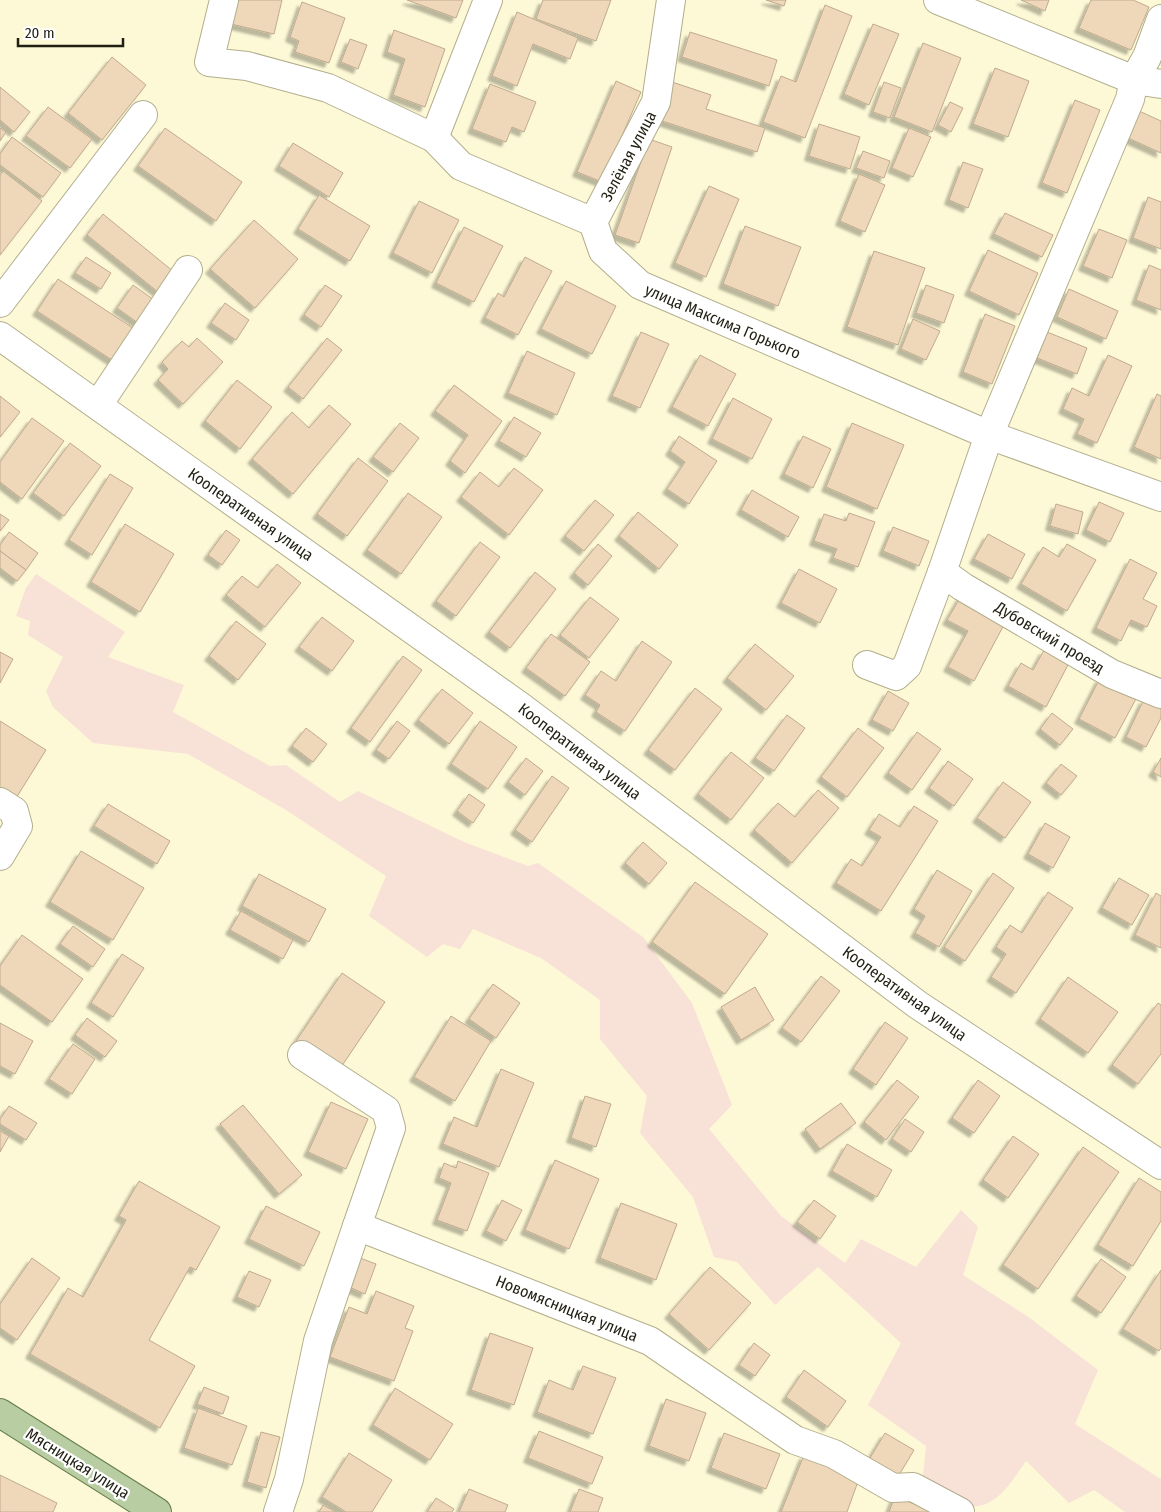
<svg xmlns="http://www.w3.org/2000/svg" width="1161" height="1512" font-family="'Fira Sans Condensed',sans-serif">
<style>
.green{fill:#f8e1d7}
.building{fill:#efd7b9;stroke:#c0aa8e;filter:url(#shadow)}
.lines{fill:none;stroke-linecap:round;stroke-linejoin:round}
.minor-casing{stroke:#b2ae8d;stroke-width:30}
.major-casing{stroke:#657c47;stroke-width:30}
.minor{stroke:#fff;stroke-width:28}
.major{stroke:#b8cea2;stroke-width:28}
.labels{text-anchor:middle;stroke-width:4.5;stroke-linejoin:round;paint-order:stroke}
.street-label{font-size:16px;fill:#211f12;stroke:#fff}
</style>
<defs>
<filter id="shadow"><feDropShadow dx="-4.5" dy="4.5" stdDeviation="1" flood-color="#0004"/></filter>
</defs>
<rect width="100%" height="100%" fill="#fdf9d6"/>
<path class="green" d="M36 574 125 632 108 657 184 685 173 712 270 766 286 765 340 802 358 791 464 842 528 866 538 863 643 937 692 1003 732 1105 709 1129 781 1216 845 1263 861 1239 916 1267 961 1210 978 1227 963 1275 1027 1316 1098 1370 1075 1424 1161 1479V1512H1125L1094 1490 1069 1503 1026 1461C1011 1482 995 1512 964 1506 951 1504 935 1492 922 1485L926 1446 868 1405 901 1343 818 1267 775 1305 737 1262 714 1257 693 1197 640 1133 647 1096 600 1039V1000L541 958 473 929 460 949 443 944 427 957 369 916 386 876 286 810 188 754 93 743 53 707 46 691 63 657 28 635 30 621 16 616 26 588Z"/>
<g class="building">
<path d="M236 0H282L274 34 231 24Z"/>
<path d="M407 0H463L456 18Z"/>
<path d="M543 0H611L596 41 536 19Z"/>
<path d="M766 0H786L784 6Z"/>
<path d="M1021 0H1049L1045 11Z"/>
<path d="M1091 0H1133L1149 7 1131 50 1079 28Z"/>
<path d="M302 2 345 18 329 63 295 52 299 41 290 37Z"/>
<path d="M825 5 852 16 805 138 763 122 781 76 796 82Z"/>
<path d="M517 12 578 38 570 59 533 44 517 86 492 76Z"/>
<path d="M873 24 899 34 869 105 844 94Z"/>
<path d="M394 30 445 49 425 107 393 95 405 59 387 52Z"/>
<path d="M690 32 777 60 769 86 682 57Z"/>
<path d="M350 39 367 45 358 69 341 62Z"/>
<path d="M923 43 961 58 932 132 894 117Z"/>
<path d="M112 57 146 85 102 140 68 113Z"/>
<path d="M995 68 1029 81 1008 137 973 124Z"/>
<path d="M616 81 641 92 602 182 577 172Z"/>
<path d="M669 81 711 95 706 109 765 128 757 152 656 119Z"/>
<path d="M884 82 901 88 890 118 873 112Z"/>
<path d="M490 84 536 102 524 132 512 127 506 142 472 129Z"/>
<path d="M0 87 30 112 14 132 0 120Z"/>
<path d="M1075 100 1100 110 1067 193 1042 183Z"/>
<path d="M950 102 963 108 951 132 938 125Z"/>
<path d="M48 107 92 139 70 168 26 136Z"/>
<path d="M1139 111 1161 121V153L1128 138Z"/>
<path d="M819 124 860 137 850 169 809 156Z"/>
<path d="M0 128 6 132 0 141Z"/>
<path d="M165 128 242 182 216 221 138 166Z"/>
<path d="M909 128 931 137 913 177 892 168Z"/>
<path d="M12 137 61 173 43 197 0 165V154Z"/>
<path d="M649 139 672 147 639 243 615 235Z"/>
<path d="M293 143 343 173 329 197 279 166Z"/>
<path d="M863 151 890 161 884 178 856 168Z"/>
<path d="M963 162 983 169 968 208 949 200Z"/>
<path d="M3 171 42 201 0 255V175Z"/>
<path d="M859 174 885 185 865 232 840 221Z"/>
<path d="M709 186 739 199 706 277 675 263Z"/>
<path d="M319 195 370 226 350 261 298 229Z"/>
<path d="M1148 197 1161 202V249L1133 238Z"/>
<path d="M419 201 459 220 432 273 393 253Z"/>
<path d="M1005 213 1053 235 1042 257 994 234Z"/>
<path d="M103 214 174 272 158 292 87 235Z"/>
<path d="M254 220 298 259 255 308 210 269Z"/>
<path d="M745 226 801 247 778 306 723 284Z"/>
<path d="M464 227 503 246 474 302 436 283Z"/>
<path d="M1099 229 1127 240 1112 278 1083 266Z"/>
<path d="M988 250 1038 273 1019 315 969 291Z"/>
<path d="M874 251 925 268 898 345 847 327Z"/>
<path d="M86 257 111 273 101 289 75 273Z"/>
<path d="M525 257 552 271 518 335 485 318 498 293 504 297Z"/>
<path d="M1149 265 1161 270V310L1136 300Z"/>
<path d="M58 279 136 330 115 362 37 311Z"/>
<path d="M566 281 616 306 592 354 541 329Z"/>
<path d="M133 285 154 300 138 323 117 308Z"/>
<path d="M325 285 342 296 321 327 304 315Z"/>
<path d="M926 285 954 295 944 323 916 313Z"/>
<path d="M1069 289 1118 311 1106 339 1057 317Z"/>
<path d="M225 303 249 320 236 340 211 323Z"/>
<path d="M985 314 1015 326 992 384 963 372Z"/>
<path d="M913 319 940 331 926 360 901 349Z"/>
<path d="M641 332 669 344 640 408 612 396Z"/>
<path d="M1047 332 1087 348 1077 374 1037 358Z"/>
<path d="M197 338 223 362 183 404 158 380 168 369 162 362 182 341 189 347Z"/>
<path d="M327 338 342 350 303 399 288 387Z"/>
<path d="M527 351 575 373 557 415 508 393Z"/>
<path d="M700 355 736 374 708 426 672 407Z"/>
<path d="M1108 355 1132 366 1097 443 1077 434 1084 419 1063 409 1072 388 1089 396Z"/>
<path d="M237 380 272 407 240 449 205 421Z"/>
<path d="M454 385 502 421 465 473 450 461 468 435 435 411Z"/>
<path d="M1157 394 1161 396V459L1134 447Z"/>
<path d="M0 396 20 412 0 437Z"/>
<path d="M733 398 772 419 752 459 712 439Z"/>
<path d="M329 405 351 424 293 494 252 459 292 412 309 428Z"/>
<path d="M514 417 541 433 526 457 499 441Z"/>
<path d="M32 418 64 441 22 499 0 482V462Z"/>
<path d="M400 423 419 438 393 472 373 457Z"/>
<path d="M852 423 904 445 877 509 826 487Z"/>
<path d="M679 436 717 461 689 504 667 489 685 462 670 451Z"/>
<path d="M803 436 831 449 813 488 784 474Z"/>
<path d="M70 443 101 466 64 516 33 493Z"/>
<path d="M358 458 388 481 347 536 317 514Z"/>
<path d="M514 468 543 490 509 535 461 497 480 472 499 487Z"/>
<path d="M110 474 133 488 92 555 69 540Z"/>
<path d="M752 490 799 517 788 537 741 510Z"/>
<path d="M408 493 442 517 401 574 367 550Z"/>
<path d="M595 500 614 515 584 551 565 536Z"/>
<path d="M1099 502 1124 513 1110 542 1086 530Z"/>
<path d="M1056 504 1083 512 1078 534 1050 526Z"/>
<path d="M638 512 678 545 659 569 619 536Z"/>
<path d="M849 513 875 522 858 567 833 558 837 549 814 541 824 514 846 521Z"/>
<path d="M0 514 9 520 0 531Z"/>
<path d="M125 524 174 554 140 612 91 582Z"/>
<path d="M893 527 929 541 919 566 883 551Z"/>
<path d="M226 530 240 540 222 565 208 555Z"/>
<path d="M9 532 38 553 26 570 0 551V545Z"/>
<path d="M988 534 1025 554 1012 579 974 559Z"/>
<path d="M480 542 500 557 456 616 436 601Z"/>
<path d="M598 544 612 556 588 585 574 573Z"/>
<path d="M1067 544 1096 560 1067 611 1021 584 1043 547 1059 557Z"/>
<path d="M0 551 26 570 17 581 0 568Z"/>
<path d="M1130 559 1157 573 1143 599 1157 606 1147 627 1131 620 1121 641 1096 628Z"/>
<path d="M277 564 301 583 265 627 226 595 242 576 258 588Z"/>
<path d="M799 569 837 589 820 623 781 603Z"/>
<path d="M535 572 556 589 510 648 489 632Z"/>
<path d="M961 596 1006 621 974 681 948 667 968 631 947 620Z"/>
<path d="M590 597 619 619 589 658 560 635Z"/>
<path d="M322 617 354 641 332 671 299 647Z"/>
<path d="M236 621 266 644 238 680 209 656Z"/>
<path d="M551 634 590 662 565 696 526 668Z"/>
<path d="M642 641 672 662 625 731 596 712 600 705 585 695 601 671 616 681Z"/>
<path d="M755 644 794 676 766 710 727 678Z"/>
<path d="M1044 650 1069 663 1046 707 1008 686 1021 663 1033 670Z"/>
<path d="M0 652 13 659 0 683Z"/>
<path d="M403 656 422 670 370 742 351 728Z"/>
<path d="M1100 678 1137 697 1115 738 1079 719Z"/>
<path d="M695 688 722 709 675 770 648 750Z"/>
<path d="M442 689 473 713 449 744 418 720Z"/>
<path d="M888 691 909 703 893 731 872 720Z"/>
<path d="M1144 699 1161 708V718L1146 747 1126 737Z"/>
<path d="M1052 713 1073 729 1060 745 1040 729Z"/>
<path d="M787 715 805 728 774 771 755 758Z"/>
<path d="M0 721 46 750 16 798 0 788Z"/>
<path d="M397 721 410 731 389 759 376 750Z"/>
<path d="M480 721 517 747 488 789 451 764Z"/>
<path d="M306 728 327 744 313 762 292 746Z"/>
<path d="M858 728 884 748 847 797 821 777Z"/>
<path d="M917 732 941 749 912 790 888 773Z"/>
<path d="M731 752 764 778 731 820 698 794Z"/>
<path d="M526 758 543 771 525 795 508 782Z"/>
<path d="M1161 758V777L1153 772Z"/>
<path d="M948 761 973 779 954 806 929 788Z"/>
<path d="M1061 764 1077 776 1061 795 1046 783Z"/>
<path d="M552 776 569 788 532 842 515 830Z"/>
<path d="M1003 782 1031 802 1005 838 977 818Z"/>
<path d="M818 790 839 808 792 863 754 830 778 803 795 817Z"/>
<path d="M469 794 485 805 473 823 457 811Z"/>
<path d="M108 804 170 841 157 864 94 826Z"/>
<path d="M914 806 938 821 881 911 836 883 851 859 862 866 881 837 869 830 879 814 900 827Z"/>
<path d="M1045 823 1070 837 1053 868 1028 854Z"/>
<path d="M643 842 667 863 649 884 625 863Z"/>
<path d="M81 851 144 888 113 940 50 902Z"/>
<path d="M937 870 972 891 939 947 915 933 925 916 914 909Z"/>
<path d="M993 873 1014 888 965 961 944 947Z"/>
<path d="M259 874 326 909 309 942 242 906Z"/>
<path d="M1119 878 1149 895 1132 925 1102 908Z"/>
<path d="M695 882 768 934 725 994 652 942Z"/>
<path d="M1048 892 1073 908 1016 993 991 977 1006 954 996 947 1010 925 1022 933Z"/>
<path d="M1156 893 1161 896V948L1135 935Z"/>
<path d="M241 911 293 940 283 959 230 930Z"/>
<path d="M73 926 105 949 93 967 60 944Z"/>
<path d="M22 935 83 979 52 1022 0 985V966Z"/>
<path d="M122 954 144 968 113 1017 91 1003Z"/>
<path d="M342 973 385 1002 339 1070 296 1041Z"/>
<path d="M821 976 840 991 801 1042 782 1028Z"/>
<path d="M1068 977 1118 1012 1088 1053 1040 1019Z"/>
<path d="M493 984 520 1003 496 1038 469 1019Z"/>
<path d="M755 987 774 1020 741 1040 721 1007Z"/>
<path d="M1158 1003 1161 1005V1054L1138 1084 1112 1065Z"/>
<path d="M451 1016 491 1041 455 1101 414 1077Z"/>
<path d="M87 1018 117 1041 105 1057 75 1035Z"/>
<path d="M885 1022 908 1038 876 1085 853 1069Z"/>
<path d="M0 1023 33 1041 15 1074 0 1066Z"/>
<path d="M73 1044 95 1059 72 1094 49 1079Z"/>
<path d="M501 1069 534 1083 499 1167 443 1144 454 1117 477 1127Z"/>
<path d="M897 1080 919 1097 886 1140 864 1122Z"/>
<path d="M978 1080 1000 1096 974 1133 952 1118Z"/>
<path d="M585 1096 611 1104 596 1147 571 1138Z"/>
<path d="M331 1102 368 1119 346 1169 308 1152Z"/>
<path d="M841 1103 856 1123 820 1149 805 1129Z"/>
<path d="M243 1105 302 1175 279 1194 220 1124Z"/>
<path d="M9 1106 37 1123 26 1140 0 1124V1119Z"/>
<path d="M905 1119 924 1132 911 1152 892 1139Z"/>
<path d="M0 1131 9 1136 0 1152Z"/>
<path d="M1013 1136 1039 1154 1008 1198 983 1180Z"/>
<path d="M847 1144 892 1170 877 1197 832 1171Z"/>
<path d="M1083 1147 1119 1172 1038 1289 1003 1265Z"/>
<path d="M555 1160 599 1179 569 1249 525 1230Z"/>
<path d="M458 1161 489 1173 467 1231 437 1220 451 1183 439 1178 444 1163 456 1168Z"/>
<path d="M1139 1178 1161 1192V1221L1133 1266 1098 1245Z"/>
<path d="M139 1181 220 1227 196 1270 190 1267 149 1340 195 1366 160 1428 30 1354 68 1288 83 1297 126 1220 119 1216Z"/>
<path d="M502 1200 522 1210 506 1241 486 1231Z"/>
<path d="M814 1200 836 1216 820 1239 797 1222Z"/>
<path d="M621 1203 677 1224 656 1280 600 1258Z"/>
<path d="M266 1206 320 1232 304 1266 249 1239Z"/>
<path d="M32 1258 60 1278 17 1340 0 1328V1304Z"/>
<path d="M360 1258 376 1264 365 1294 349 1287Z"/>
<path d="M1101 1259 1126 1277 1101 1313 1076 1296Z"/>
<path d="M710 1267 751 1303 709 1350 669 1314Z"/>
<path d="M1161 1270V1348L1159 1351 1123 1329Z"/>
<path d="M249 1271 271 1280 259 1307 237 1297Z"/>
<path d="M376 1291 414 1306 405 1328 413 1331 394 1381 330 1357 349 1307 367 1314Z"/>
<path d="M490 1333 533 1348 514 1405 471 1390Z"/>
<path d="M754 1343 770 1355 755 1376 739 1365Z"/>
<path d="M583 1366 616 1378 593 1434 537 1412 549 1380 573 1390Z"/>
<path d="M804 1370 846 1401 828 1427 786 1397Z"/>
<path d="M204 1387 229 1397 223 1414 197 1404Z"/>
<path d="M395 1388 453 1424 430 1460 373 1425Z"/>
<path d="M666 1399 706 1413 689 1461 649 1446Z"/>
<path d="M198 1408 247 1426 232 1465 184 1448Z"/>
<path d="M539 1431 603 1457 592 1484 528 1458Z"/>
<path d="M261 1432 280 1437 266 1488 247 1482Z"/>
<path d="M724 1433 780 1454 766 1489 711 1468Z"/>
<path d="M885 1433 914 1450 896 1480 867 1463Z"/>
<path d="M349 1453 392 1480 372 1512H346L322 1497Z"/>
<path d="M804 1455 860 1476 847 1512H781Z"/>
<path d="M0 1475 57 1503 53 1512H0Z"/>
<path d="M469 1489 508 1505 505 1512H459Z"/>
<path d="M579 1489 603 1498 598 1512H570Z"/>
<path d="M895 1496 931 1511 930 1512H889Z"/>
<path d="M436 1498 454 1509 452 1512H427Z"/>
<path d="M323 1505 336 1512H319Z"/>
</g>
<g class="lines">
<g class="minor-casing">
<g id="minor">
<path d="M224 0 209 62 247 66 328 88 434 138 461 166 593 222 603 251 640 285 989 435 1161 497"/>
<path d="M938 0 1134 80 1161 84"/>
<path d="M434 138 488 0"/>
<path d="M593 222 656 102 671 0"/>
<path d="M0 303 143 115"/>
<path d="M0 336 521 707 918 1005 1161 1165"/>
<path d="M98 405 188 270"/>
<path d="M942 572 963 587 1112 674 1161 694"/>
<path d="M867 665 896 676 907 666 942 572 989 435 1130 99 1134 80 1147 57 1161 19"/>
<path d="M0 802 14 811 18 826 0 856"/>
<path d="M302 1055 386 1110 391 1128 357 1226 650 1341 795 1440 834 1454 893 1488 913 1487 960 1512"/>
<path d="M278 1512 289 1479 318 1341 357 1226"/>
</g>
</g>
<g class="major-casing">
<path id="major" d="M0 1413 157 1512"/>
</g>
<use href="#minor" class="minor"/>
<use href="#major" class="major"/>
</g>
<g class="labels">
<g class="street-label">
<text transform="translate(628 156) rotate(-62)" y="6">Зелёная улица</text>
<text transform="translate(723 321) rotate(23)" y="6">улица Максима Горького</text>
<text transform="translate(251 514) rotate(35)" y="6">Кооперативная улица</text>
<text transform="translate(1050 637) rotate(31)" y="6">Дубовский проезд</text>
<text transform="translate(580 751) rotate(37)" y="6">Кооперативная улица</text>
<text transform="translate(905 993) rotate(36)" y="6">Кооперативная улица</text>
<text transform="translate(567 1308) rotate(22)" y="6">Новомясницкая улица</text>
<text transform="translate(78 1463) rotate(32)" y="6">Мясницкая улица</text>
</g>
</g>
<path d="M18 38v8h105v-8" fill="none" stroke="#211f12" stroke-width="2.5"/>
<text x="25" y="38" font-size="15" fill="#211f12" stroke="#ffffff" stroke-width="4" paint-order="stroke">20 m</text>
</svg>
